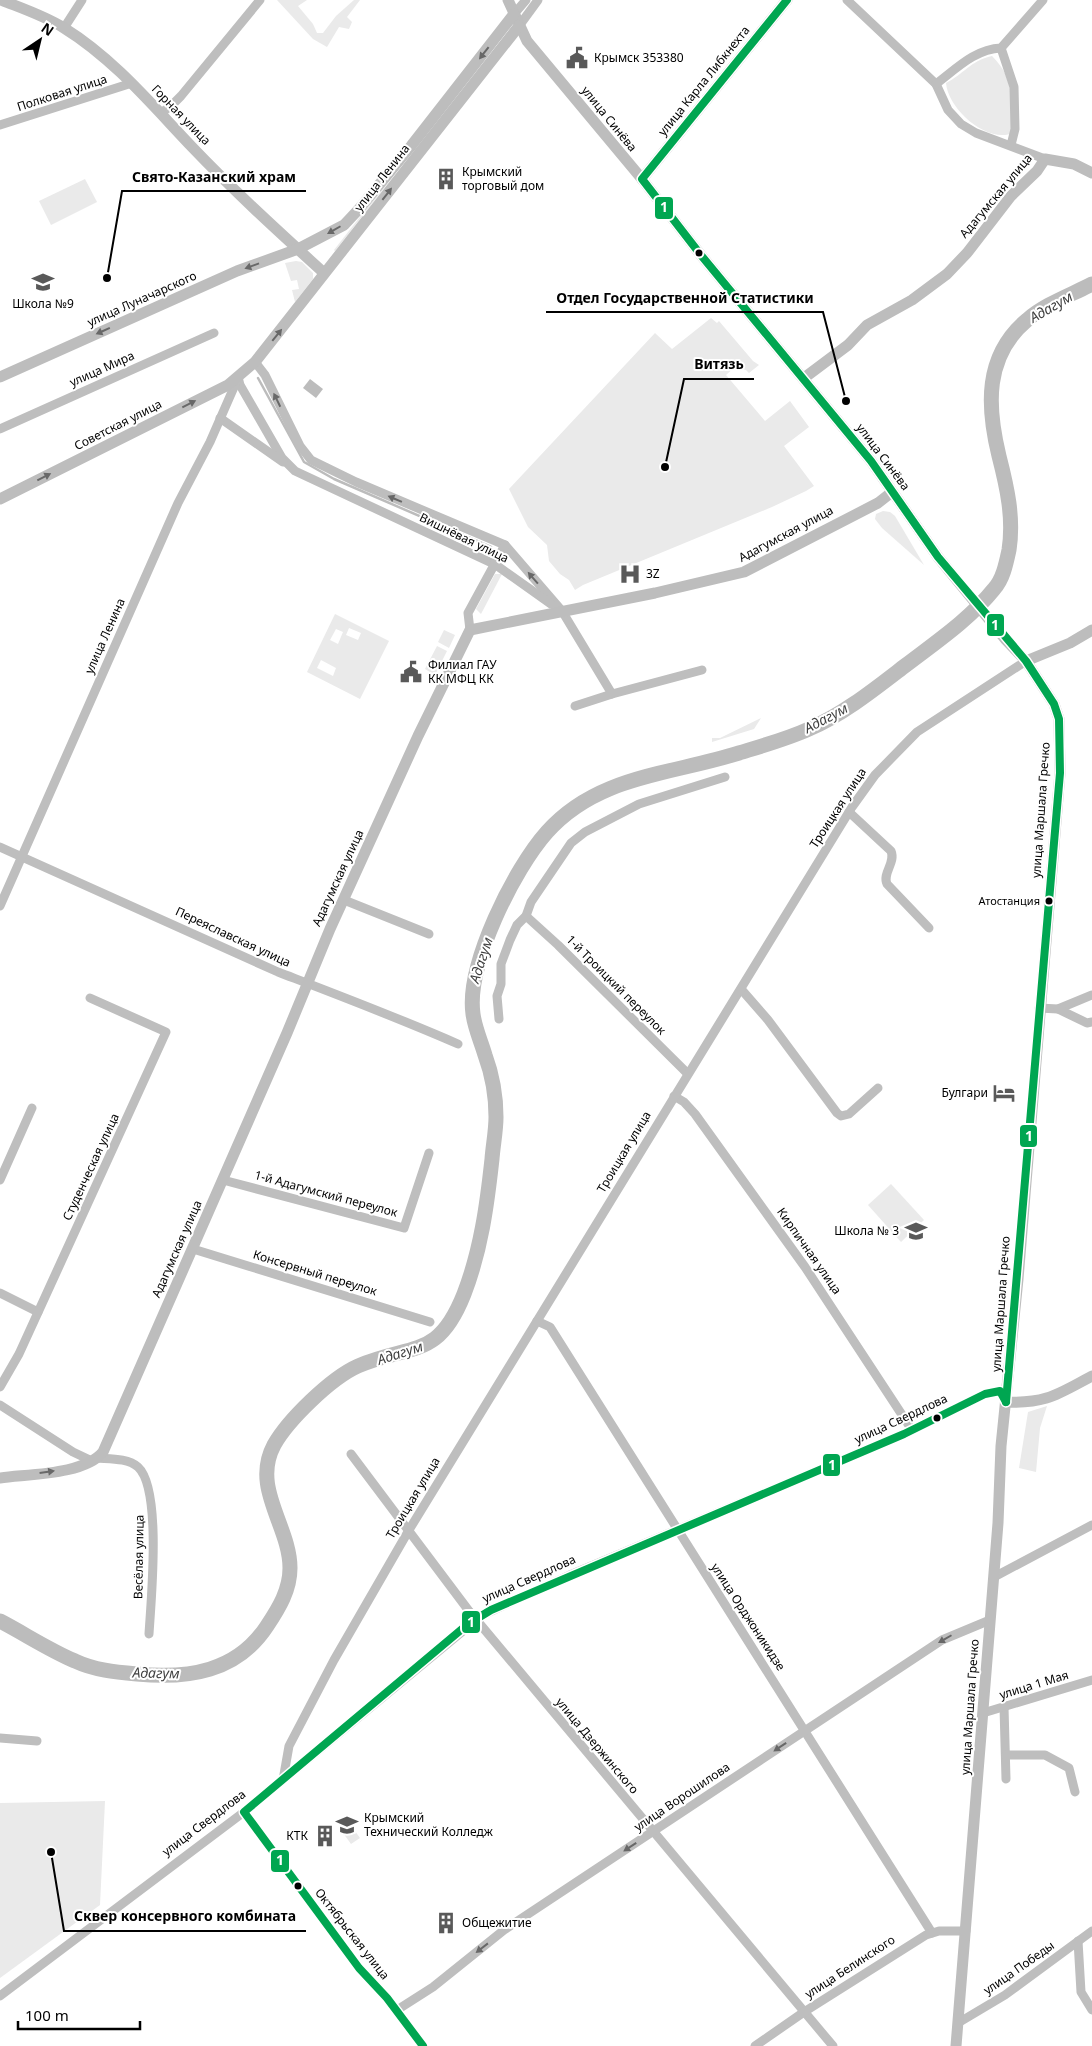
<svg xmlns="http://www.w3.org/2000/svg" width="1092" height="2046" font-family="'Noto Sans',sans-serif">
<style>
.green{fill:#eaeaea;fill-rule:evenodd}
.water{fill:#bcbcbc}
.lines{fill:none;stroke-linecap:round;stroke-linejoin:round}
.stream{stroke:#bcbcbc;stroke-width:2.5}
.river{stroke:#bcbcbc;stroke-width:15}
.minor{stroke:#bebebe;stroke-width:9}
.major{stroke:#bdbdbd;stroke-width:11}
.bus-1-casing{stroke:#fff;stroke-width:11}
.bus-1{stroke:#00a651;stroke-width:8}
.oneway{fill:#686868}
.bus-dot{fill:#000;stroke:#fff;stroke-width:2}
.labels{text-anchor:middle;stroke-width:4;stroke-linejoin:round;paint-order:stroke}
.bus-label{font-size:11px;fill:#000;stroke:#fff;text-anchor:end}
.poi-label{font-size:12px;fill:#000;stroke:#fff;text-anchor:start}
.street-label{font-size:12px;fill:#000;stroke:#fff}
.water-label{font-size:14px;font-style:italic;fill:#404040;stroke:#fff}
.leader{fill:none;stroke:#000;stroke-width:2}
.callout-dot{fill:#000;stroke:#fff;stroke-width:2}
.callout-label{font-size:14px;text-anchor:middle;font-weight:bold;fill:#000;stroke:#fff;stroke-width:4;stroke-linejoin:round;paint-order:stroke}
.line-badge{stroke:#fff;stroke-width:2}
.badge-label{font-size:14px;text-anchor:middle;font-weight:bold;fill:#fff}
</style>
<rect width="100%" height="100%" fill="#fff"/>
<g class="green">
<path d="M277 0H307L298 6 313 24 317 33H323L336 16 354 0H360L347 17 352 22 349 29 339 27 327 47 313 39Z"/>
<path d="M992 56C1016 80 1012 101 1013 133 987 144 948 109 946 83 964 74 970 61 992 56Z"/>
<path d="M410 153 411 154 335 251 334 250Z"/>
<path d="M85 179 97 202 51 225 39 201Z"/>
<path d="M296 261 302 262 313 273V279L295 302 292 290 299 289 297 280 291 281 285 263Z"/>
<path d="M711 318 717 323 719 321 753 361 759 365 749 373 746 370 735 367 726 375 765 421 790 401 809 427 784 446 814 486 806 491 772 507 583 585 575 590 569 580 560 574 549 561 547 545 528 527 509 489 655 333 672 349Z"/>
<path d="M883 511 890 512 895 516 924 565 882 528 875 519 876 514Z"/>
<path d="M495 574H502L481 614 476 609Z"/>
<path d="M335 614 389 641 360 699 307 672ZM349 628 361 633 358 640 346 635ZM336 629 343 632 338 644 330 640ZM321 660 336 668 333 676 317 668Z"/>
<path d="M444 630 455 635 449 648 438 642Z"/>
<path d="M437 646 447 651 435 675 425 669Z"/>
<path d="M761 718 754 729 712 742V738H720Z"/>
<path d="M891 1184 924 1220 901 1242 868 1205Z"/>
<path d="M1047 1406 1040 1428 1036 1472 1019 1468 1028 1412Z"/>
<path d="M105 1801 100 1905 0 1978V1803Z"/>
<path d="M347 1820 360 1838 351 1844 338 1826Z"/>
</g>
<path class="water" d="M310 379 323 389 316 398 303 388Z"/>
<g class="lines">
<path class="stream" d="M258 378 304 462 334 479 491 547"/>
<path class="river" d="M0 1621C25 1634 49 1650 75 1661 94 1670 115 1672 137 1674 188 1679 237 1672 267 1626 279 1608 290 1590 290 1568 290 1526 251 1488 274 1445 288 1420 331 1378 358 1366 412 1343 438 1360 464 1294 481 1250 487 1205 492 1159 493 1145 496 1131 496 1117 496 1097 492 1074 485 1055 481 1041 475 1029 473 1014 466 965 514 869 547 832 598 775 670 775 739 753 762 746 787 739 809 729 844 714 876 688 906 665 936 642 970 619 994 589 1003 579 1006 564 1009 550 1014 518 1007 487 999 456 987 407 984 356 1027 320 1045 304 1071 295 1092 284"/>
<g class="minor">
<path d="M847 0 936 84 948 110 961 124 976 133 1045 159"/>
<path d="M514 14 526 0"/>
<path d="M519 26 538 0"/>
<path d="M64 28 82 0"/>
<path d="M1001 48 1014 87 1015 129 1011 145"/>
<path d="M936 84C956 69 975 49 1001 48L1043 0"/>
<path d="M160 113 170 107 181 96 260 0"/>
<path d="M0 125 132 83"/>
<path d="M255 362 265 375 300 446 311 460 356 482 505 545 562 611 612 694"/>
<path d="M238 377 240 385 282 458 295 471 496 565 551 604"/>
<path d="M220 418 283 462"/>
<path d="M0 429 214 333"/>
<path d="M470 630 468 613 505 545"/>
<path d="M575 706 612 694 702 670"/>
<path d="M849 812 891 851C896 863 882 873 887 884L929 928"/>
<path d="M0 847 278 972C338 995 399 1018 458 1044"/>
<path d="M344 900 429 934"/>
<path d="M0 906 178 503 210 442 238 378"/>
<path d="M526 916 558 945 687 1073"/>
<path d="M741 989 768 1020 837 1113 841 1116 849 1114 878 1088"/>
<path d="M1039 1008 1058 1009 1092 995"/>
<path d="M1058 1009 1087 1023 1092 1022"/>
<path d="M499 1019 497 996 501 984V964L510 940 517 925 526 916 531 902 571 843 585 832 639 804 725 777"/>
<path d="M674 1096 684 1102 695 1114 805 1267 912 1430"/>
<path d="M0 1180 32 1108"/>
<path d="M223 1180 404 1228 429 1153"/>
<path d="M193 1249 430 1322"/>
<path d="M0 1293 38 1312"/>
<path d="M537 1321 550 1327 932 1933"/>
<path d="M0 1387 19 1354 166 1032 90 998"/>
<path d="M0 1405 73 1452 92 1461"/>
<path d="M351 1454 469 1611 833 2046"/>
<path d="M97 1458C110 1459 128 1458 138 1467 162 1489 151 1600 149 1634"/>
<path d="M994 1577 1092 1525"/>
<path d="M1004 1707 1006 1779"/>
<path d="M983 1713 1092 1680"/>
<path d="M0 1738 37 1741"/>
<path d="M1006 1755H1045L1069 1768 1075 1792"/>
<path d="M283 1780 289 1746 334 1660 409 1530 852 807 875 775 917 732 1026 661"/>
<path d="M244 1812 359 1968 387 1998 423 2046"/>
<path d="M1078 1941 1081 1992 1092 2010"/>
<path d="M0 1996 244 1812 481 1616 570 1575 904 1434 985 1394 1000 1391 1006 1401"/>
<path d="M397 2010 433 1987 504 1930 942 1640 990 1620"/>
<path d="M958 2023 1005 1995 1092 1931"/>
<path d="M755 2046 804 2012 926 1935 939 1931H966"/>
</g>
<g class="major">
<path d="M1 0C21 8 45 16 64 28 114 59 152 105 192 147 234 191 279 232 324 273"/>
<path d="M508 0 527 41 642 179 700 254 871 461 938 557 1006 640 1026 661 1054 704 1059 719 1060 773 1018 1279 1001 1446 998 1523 956 2046"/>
<path d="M642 179 787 0"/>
<path d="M0 377 237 271 298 249 344 225 359 209 411 146 514 14"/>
<path d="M804 378 848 345 867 325 912 300 947 274 967 253 1011 196 1037 171 1045 159 1074 164 1092 173"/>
<path d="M0 499 228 385 255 362 519 26"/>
<path d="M1026 661 1070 643 1092 630"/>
<path d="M1006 1402C1046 1404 1058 1394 1092 1376"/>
<path d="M0 1478C28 1474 84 1475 103 1452L287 1033 330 929 418 736 470 630 655 593 744 572 878 503 892 492"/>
</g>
<g class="bus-1-casing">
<g id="bus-1">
<path d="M787 0 642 179 700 254 871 461 938 557 1026 661 1054 704 1059 719 1060 773 1006 1402"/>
<path d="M423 2046 387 1998 359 1968 244 1812 468 1624 491 1610 904 1434 985 1394 1000 1391 1006 1402"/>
</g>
</g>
<use href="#bus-1" class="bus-1"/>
</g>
<defs><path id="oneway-solid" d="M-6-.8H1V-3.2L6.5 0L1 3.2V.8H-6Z" transform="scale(1.25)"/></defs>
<g class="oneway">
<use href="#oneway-solid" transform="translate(484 53) rotate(128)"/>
<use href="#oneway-solid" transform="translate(387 194) rotate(-52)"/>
<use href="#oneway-solid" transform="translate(334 230) rotate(150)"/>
<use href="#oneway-solid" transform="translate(252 266) rotate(160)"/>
<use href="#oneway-solid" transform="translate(103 331) rotate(156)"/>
<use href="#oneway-solid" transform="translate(277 335) rotate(-51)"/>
<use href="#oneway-solid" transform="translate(277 400) rotate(-116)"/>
<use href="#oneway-solid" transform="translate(189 404) rotate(-27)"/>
<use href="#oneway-solid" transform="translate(44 477) rotate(-27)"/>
<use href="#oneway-solid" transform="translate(395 499) rotate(-157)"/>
<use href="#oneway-solid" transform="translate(533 578) rotate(-131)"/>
<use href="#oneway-solid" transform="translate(47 1472) rotate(-8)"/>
<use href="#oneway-solid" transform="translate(945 1639) rotate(150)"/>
<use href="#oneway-solid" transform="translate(780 1747) rotate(146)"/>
<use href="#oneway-solid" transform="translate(630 1847) rotate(147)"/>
<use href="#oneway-solid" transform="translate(482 1948) rotate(142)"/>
</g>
<defs>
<g id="civic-bare" transform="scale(1.725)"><path d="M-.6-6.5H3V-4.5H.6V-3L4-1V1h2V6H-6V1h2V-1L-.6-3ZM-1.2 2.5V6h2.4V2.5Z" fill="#595959" stroke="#fff" stroke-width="2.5" paint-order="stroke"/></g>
<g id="building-bare" transform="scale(1.725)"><path d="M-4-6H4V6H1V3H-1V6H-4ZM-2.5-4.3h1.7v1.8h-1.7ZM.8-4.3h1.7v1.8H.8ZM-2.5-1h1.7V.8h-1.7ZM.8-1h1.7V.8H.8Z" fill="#595959" stroke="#fff" stroke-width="2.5" paint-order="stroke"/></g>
<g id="school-bare" transform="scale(1.725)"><path d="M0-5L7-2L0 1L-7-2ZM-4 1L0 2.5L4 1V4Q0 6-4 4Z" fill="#595959" stroke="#fff" stroke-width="2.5" paint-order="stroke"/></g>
<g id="hospital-bare" transform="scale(1.725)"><path d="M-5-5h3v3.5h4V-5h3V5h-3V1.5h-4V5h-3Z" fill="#595959" stroke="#fff" stroke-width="2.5" paint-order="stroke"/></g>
<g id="hotel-bare" transform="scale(1.725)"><path d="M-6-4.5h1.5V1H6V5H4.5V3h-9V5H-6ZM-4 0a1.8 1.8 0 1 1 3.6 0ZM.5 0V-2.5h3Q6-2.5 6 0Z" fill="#595959" stroke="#fff" stroke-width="2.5" paint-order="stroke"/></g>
<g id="university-bare" transform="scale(1.725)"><path d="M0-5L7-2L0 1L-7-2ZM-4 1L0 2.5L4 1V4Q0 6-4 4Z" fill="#595959" stroke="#fff" stroke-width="2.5" paint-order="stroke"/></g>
</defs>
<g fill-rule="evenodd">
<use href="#civic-bare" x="577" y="58"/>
<use href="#building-bare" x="446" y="179"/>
<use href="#school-bare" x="43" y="282"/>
<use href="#hospital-bare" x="630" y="574"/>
<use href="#civic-bare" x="411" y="672"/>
<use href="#hotel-bare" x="1004" y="1093"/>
<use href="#school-bare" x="916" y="1231"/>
<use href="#university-bare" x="347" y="1825"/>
<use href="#building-bare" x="325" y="1836"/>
<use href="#building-bare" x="446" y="1923"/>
</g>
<g class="bus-dot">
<circle cx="699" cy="253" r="4.5"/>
<circle cx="1049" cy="901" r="4.5"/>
<circle cx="937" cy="1418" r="4.5"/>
<circle cx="298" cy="1886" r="4.5"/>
</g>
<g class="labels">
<g class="bus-label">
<text x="1040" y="905">Атостанция</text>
</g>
<g class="poi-label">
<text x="594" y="62">Крымск 353380</text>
<text x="462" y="176">Крымский<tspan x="462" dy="14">торговый дом</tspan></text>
<text x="43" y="308" text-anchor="middle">Школа №9</text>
<text x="646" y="578">3Z</text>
<text x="428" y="669">Филиал ГАУ<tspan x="428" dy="14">КК МФЦ КК</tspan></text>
<text x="988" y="1097" text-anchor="end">Булгари</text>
<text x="899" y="1235" text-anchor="end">Школа № 3</text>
<text x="364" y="1822">Крымский<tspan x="364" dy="14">Технический Колледж</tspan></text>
<text x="308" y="1840" text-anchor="end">КТК</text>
<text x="462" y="1927">Общежитие</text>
</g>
<g class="street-label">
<text transform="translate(704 81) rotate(-51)" y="4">улица Карла Либкнехта</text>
<text transform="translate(62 93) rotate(-18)" y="4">Полковая улица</text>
<text transform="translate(181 115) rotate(46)" y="4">Горная улица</text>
<text transform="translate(609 119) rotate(51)" y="4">улица Синёва</text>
<text transform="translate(382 178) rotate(-52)" y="4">улица Ленина</text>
<text transform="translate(996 196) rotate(-50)" y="4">Адагумская улица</text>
<text transform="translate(142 299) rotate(-24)" y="4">улица Луначарского</text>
<text transform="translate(102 369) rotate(-24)" y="4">улица Мира</text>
<text transform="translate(118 425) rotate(-27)" y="4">Советская улица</text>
<text transform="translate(883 457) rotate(53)" y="4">улица Синёва</text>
<text transform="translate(786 534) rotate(-28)" y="4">Адагумская улица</text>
<text transform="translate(464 538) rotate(26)" y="4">Вишнёвая улица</text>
<text transform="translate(105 636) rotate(-66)" y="4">улица Ленина</text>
<text transform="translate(838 808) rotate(-57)" y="4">Троицкая улица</text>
<text transform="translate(1041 810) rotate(-86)" y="4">улица Маршала Гречко</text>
<text transform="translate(338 878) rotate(-65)" y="4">Адагумская улица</text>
<text transform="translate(233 937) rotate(25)" y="4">Переяславская улица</text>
<text transform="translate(616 985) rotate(45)" y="4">1-й Троицкий переулок</text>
<text transform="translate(624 1152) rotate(-59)" y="4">Троицкая улица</text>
<text transform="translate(91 1167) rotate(-65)" y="4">Студенческая улица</text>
<text transform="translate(326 1194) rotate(15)" y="4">1-й Адагумский переулок</text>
<text transform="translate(177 1249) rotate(-66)" y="4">Адагумская улица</text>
<text transform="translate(809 1251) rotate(55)" y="4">Кирпичная улица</text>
<text transform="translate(315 1273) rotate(17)" y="4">Консервный переулок</text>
<text transform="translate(1001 1304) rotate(-86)" y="4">улица Маршала Гречко</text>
<text transform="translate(901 1419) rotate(-25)" y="4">улица Свердлова</text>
<text transform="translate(413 1498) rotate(-59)" y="4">Троицкая улица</text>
<text transform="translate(139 1557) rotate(-89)" y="4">Весёлая улица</text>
<text transform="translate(529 1579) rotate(-24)" y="4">улица Свердлова</text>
<text transform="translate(748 1617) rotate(57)" y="4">улица Орджоникидзе</text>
<text transform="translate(1034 1685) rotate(-17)" y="4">улица 1 Мая</text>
<text transform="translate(970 1707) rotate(-86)" y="4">улица Маршала Гречко</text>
<text transform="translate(597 1746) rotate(50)" y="4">улица Дзержинского</text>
<text transform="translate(682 1797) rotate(-34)" y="4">улица Ворошилова</text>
<text transform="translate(204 1823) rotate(-37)" y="4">улица Свердлова</text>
<text transform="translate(352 1934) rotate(52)" y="4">Октябрьская улица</text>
<text transform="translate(850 1967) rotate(-33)" y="4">улица Белинского</text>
<text transform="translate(1019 1968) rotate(-35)" y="4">улица Победы</text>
</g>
<g class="water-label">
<text transform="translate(1051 307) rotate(-30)" y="5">Адагум</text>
<text transform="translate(826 718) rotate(-28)" y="5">Адагум</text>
<text transform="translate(481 960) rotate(-72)" y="5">Адагум</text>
<text transform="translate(400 1353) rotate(-18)" y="5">Адагум</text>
<text transform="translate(156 1673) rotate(1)" y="5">Адагум</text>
</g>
</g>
<path class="leader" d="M107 278L122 191H306M846 401L823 312H546M665 467L684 379H754M51 1852L64 1931H306"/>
<g class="callout-dot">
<circle cx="107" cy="278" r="5"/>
<circle cx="846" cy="401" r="5"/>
<circle cx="665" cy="467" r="5"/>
<circle cx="51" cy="1852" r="5"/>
</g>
<g class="callout-label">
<text x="214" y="182">Свято-Казанский храм</text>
<text x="685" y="303">Отдел Государственной Статистики</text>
<text x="719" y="369">Витязь</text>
<text x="185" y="1921">Сквер консервного комбината</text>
</g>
<g class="line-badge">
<rect x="654" y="196" width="20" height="24" rx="5" fill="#00a651"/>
<rect x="986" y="613" width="19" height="24" rx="5" fill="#00a651"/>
<rect x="1019" y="1124" width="19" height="24" rx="5" fill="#00a651"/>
<rect x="822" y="1453" width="19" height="24" rx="5" fill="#00a651"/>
<rect x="461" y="1610" width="20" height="24" rx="5" fill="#00a651"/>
<rect x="270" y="1849" width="20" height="24" rx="5" fill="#00a651"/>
</g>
<g class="badge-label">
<text x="664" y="212">1</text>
<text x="995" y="630">1</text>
<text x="1029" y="1141">1</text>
<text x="832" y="1470">1</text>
<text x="471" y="1627">1</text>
<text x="280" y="1865">1</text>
</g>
<g transform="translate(40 40) rotate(35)" stroke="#ffffff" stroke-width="4" paint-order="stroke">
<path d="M0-4L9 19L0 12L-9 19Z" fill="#000000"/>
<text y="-8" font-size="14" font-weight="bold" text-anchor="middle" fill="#000000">N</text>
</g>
<path d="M18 2021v8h122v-8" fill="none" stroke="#000000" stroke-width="2.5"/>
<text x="25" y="2021" font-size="15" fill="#000000" stroke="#ffffff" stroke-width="4" paint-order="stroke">100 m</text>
</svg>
